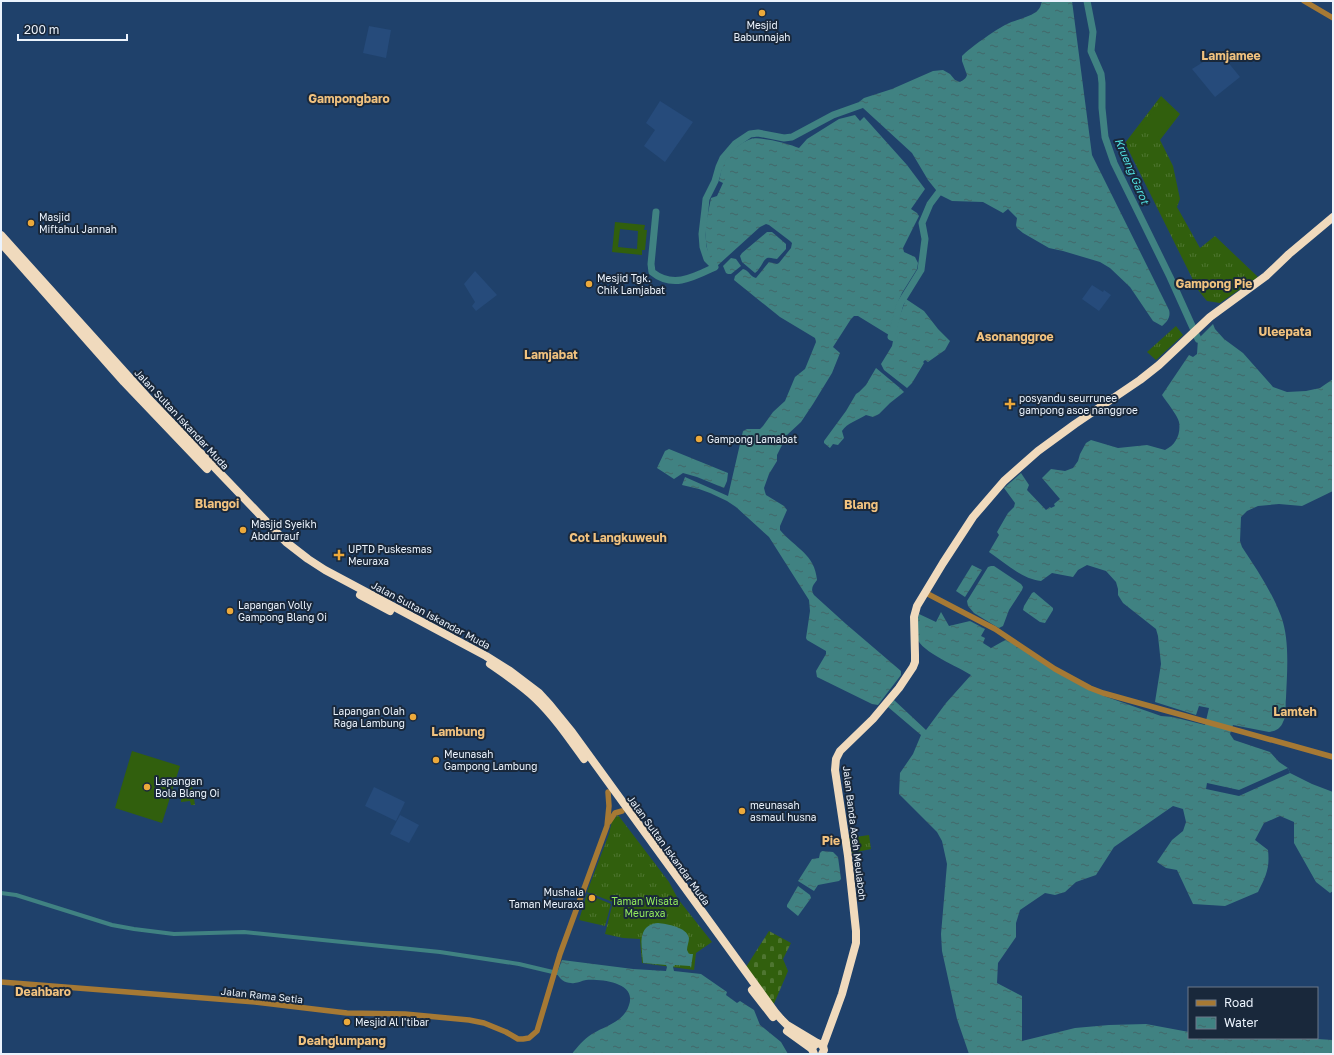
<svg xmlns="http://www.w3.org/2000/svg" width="1334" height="1055" font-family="'Golos Text',sans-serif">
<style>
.built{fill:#264b7b}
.grass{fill:url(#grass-tufts)}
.cemetery{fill:url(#cemetery-stones)}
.garden{fill:#315f0d;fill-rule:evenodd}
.water{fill:url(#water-ripples)}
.pier{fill:#1f416b}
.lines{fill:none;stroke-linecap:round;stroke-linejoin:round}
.canal{stroke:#408282;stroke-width:4}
.river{stroke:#408282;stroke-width:7}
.minor{stroke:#a67934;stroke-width:5.5}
.highway{stroke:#f0dabd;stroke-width:8}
.poi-dot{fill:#eca93b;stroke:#19283b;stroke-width:1.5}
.labels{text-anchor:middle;stroke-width:4;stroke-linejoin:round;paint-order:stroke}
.poi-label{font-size:10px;fill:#ebf3fd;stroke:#19283b;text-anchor:start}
.street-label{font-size:10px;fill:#ebf3fd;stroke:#19283b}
.park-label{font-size:10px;fill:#94ec5c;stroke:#19283b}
.water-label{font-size:11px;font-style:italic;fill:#50dddd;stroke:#19283b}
.quarter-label{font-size:12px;font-weight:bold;fill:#f1c27f;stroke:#19283b}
</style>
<defs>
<pattern id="grass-tufts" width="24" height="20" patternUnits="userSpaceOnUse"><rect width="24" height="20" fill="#315f0d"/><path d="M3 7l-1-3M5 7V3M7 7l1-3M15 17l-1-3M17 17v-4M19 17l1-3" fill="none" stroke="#4f7631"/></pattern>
<pattern id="cemetery-stones" width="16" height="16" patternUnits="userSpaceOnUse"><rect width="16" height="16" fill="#315f0d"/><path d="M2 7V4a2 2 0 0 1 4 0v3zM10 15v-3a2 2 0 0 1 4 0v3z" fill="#4f7631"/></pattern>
<pattern id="water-ripples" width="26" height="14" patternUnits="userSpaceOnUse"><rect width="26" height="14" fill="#408282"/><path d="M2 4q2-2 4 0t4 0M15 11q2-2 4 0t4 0" fill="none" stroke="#43686a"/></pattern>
</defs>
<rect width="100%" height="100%" fill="#1f416b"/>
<g class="built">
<path d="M369 26 391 30 386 58 363 53Z"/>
<path d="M1216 54 1227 61 1240 77 1215 97 1192 69Z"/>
<path d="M660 101 693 122 665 162 644 146 655 130 646 123Z"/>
<path d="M475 271 497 295 476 311 472 306 475 302 464 284Z"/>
<path d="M1092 285 1103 292 1104 290 1111 295 1099 311 1082 299Z"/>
<path d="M374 787 405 802 396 821 365 806Z"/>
<path d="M400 815 419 825 409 843 390 834Z"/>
</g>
<g class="grass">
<path d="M1161 96 1180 114 1160 140 1173 166 1180 199 1177 207 1200 248 1215 236 1258 277 1220 303 1207 301 1198 290 1125 143Z"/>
<path d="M1176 326 1183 335 1156 360 1147 352Z"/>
<path d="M188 785H192L195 805H191L190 801 181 802V792H188Z"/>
<path d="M618 815 669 882 678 899 712 942 696 953 694 970 642 963 640 939 623 938 605 934 613 902 587 892 609 834 612 821Z"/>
<path d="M869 835 871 849 852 853 849 838Z"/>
<path d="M587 894 611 904 605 926 579 920Z"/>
</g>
<path class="cemetery" d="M769 931 791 943 783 959 788 971 773 1006 746 967Z"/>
<g class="garden">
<path d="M1162 100 1178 113 1158 137 1142 125Z"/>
<path d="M615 222 645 225 644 230H647L645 250H642V255L612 252ZM620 229 638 231 637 249 618 247Z"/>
<path d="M132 751 180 766 162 823 115 808Z"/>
</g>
<g class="water">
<path d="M1042 1H1072L1092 155 1169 310C1171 317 1167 322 1162 326L1153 321 1130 287 1110 268 1100 262 1063 251 1049 248 1023 233 1017 228 1016 225 1017 218 1008 209 1003 213 983 202 952 201 940 195 928 180 912 153 863 108 859 102 864 98 892 89 933 71 943 70 950 74 955 80 960 82C963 80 966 79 967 75L962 61V56C971 47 994 31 1005 25 1015 20 1027 18 1036 12 1040 9 1041 5 1042 1Z"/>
<path d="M855 115 860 121 864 117 907 165 925 189 911 209 917 213 919 216 903 248 904 252 915 257 918 263 917 269 902 293 897 304 889 335 858 316H854L851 319 833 347 840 353 832 373 813 404 801 422 787 435 777 455V461L769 474 764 488 765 492 766 495 784 506 787 510 780 526V530C795 548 815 554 817 580 813 585 810 589 814 595L846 624 901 671V675L878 705 872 704 817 677 816 671 826 654V651L807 640 806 638 810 611 809 600 769 537 736 507 727 501 710 493 699 489 682 485 685 477 728 496 743 431 747 429H760L763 426 773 412 785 401 795 377 805 369 816 342 815 338 780 317 734 280 735 276 743 269C749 270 750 277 756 278L769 262 777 264 779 263 791 248 792 243 790 241 769 225 766 224 760 227 717 266 709 260 706 242 705 228 711 198 717 196 723 183 719 181C721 173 722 163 726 157 729 151 744 141 751 139 760 136 790 144 799 148L807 139 839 119Z"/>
<path d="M767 232H772L786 244V249L777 259C775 259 770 257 767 258 763 260 760 270 755 273L742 262 740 256 742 253Z"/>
<path d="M731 258 736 259 741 266 731 274H728L726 273 723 266Z"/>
<path d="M906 299 924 311 938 329 950 341 945 350 928 362 925 360 923 362 924 363 912 383 907 388 884 370 881 364 892 346 896 326Z"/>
<path d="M1213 324 1215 329 1224 339 1243 353 1273 387 1287 392 1306 391 1320 388 1333 379V491L1302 506 1279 504 1258 506 1247 511 1241 517 1240 541 1242 547C1257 570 1271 590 1281 616 1290 640 1287 672 1286 698 1285 705 1287 715 1283 722 1281 728 1276 731 1269 732L1233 725 1230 734 1234 740 1270 752 1279 762 1288 768 1290 773 1312 784 1333 792V891L1330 893 1316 882 1294 843V822L1280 816 1264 823 1255 840 1268 850C1270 868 1266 876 1258 892L1225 906 1193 904 1177 870 1166 868 1157 862 1172 840 1183 831 1186 822 1183 809 1173 806 1114 847 1096 875 1076 882 1065 892 1055 895 1045 893 1020 910 1016 923V937L998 963 997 983 1022 996V1041L1075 1028 1109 1025 1146 1024 1189 1032V1038H1302L1333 1040V1054H969L957 1019 942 951 941 934 947 864 942 841 937 832 899 794 900 773 913 754 921 735 888 707 894 700 926 730 946 703 971 675C959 667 921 652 917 638 914 630 917 622 919 614L936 622 941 612 949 626 970 621 985 629 981 636 985 638 983 643 991 648 1007 639 1104 696 1161 716 1173 717 1205 725 1209 708 1199 706 1196 715 1155 702 1161 664 1158 636 1156 629 1123 603 1118 595V589L1116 582 1106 571 1087 565 1078 570 1073 577 1052 573 1041 581C1022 579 1005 563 989 552L999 535 997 532 1008 513 1014 507 1015 503 1004 488 1021 473 1029 485 1027 490 1046 510 1050 507 1051 508 1055 506 1054 504 1060 499 1042 478 1051 469 1065 471 1073 468 1078 461 1080 454 1086 443 1091 440 1118 448 1147 445 1165 450C1176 445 1181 434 1179 422 1178 416 1166 401 1162 395L1189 355 1193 357 1197 354 1198 339Z"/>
<path d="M876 368 900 388 904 392 890 403 879 414 873 417 866 415C858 420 847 423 842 431L844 438 838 445 833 444 830 448 824 443V441L846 411 856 394 859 392 866 385Z"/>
<path d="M669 449 728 473 727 481 724 488 697 477 683 473 674 479 657 468 665 451Z"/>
<path d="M972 565 982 570 965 597 956 591Z"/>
<path d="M991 566H994L1021 584 1023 587 1022 590 1009 610 1003 626 999 628 997 627 974 613 968 606 967 601 988 567Z"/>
<path d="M1034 592 1053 608V610L1045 623 1040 622 1023 610 1024 606 1032 593Z"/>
<path d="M822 851 833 852 838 857 841 879 839 881 818 885 814 891 798 881 812 859 819 858 820 853Z"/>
<path d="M798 886 810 895 811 898 798 916 787 907V905Z"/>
<path d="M658 923C667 924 687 927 689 938 689 942 687 946 687 950L689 954H693L691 968 690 966 675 965 673 967 674 971 701 974 727 992 726 995 737 1003 740 1001 754 1010 760 1025 781 1042 788 1054H572C577 1047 584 1039 592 1034 605 1026 624 1022 629 1005 637 982 600 979 586 980 581 981 576 984 571 983 565 983 559 979 557 973L562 960 633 969 666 971 667 967 666 965 643 963C642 947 636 925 658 923Z"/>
</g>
<path class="pier" d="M1288 768 1290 773 1239 796 1206 789 1207 783 1239 790Z"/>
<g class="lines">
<path class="canal" d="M1 893 16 895 112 925 134 929 174 934 244 932 440 952 519 964 557 973"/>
<g class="river">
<path d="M1087 1 1093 32 1091 51 1101 74 1102 83V108L1105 137 1114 163 1170 277 1198 339"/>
<path d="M656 212 651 264 652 272C673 289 694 277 715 267L707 259 703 247 702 234 705 209 706 199 715 181 719 167 723 158 735 144 750 134 758 133 784 138 792 137 833 115 861 105"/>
<path d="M894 338 891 337 900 304 921 270 925 239 922 223 930 204 939 192"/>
</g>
<g class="minor">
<path d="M1304 1 1333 18"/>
<path d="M926 593 995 629 1055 669 1090 688 1103 693 1333 757"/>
<path d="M609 822 615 813 622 811"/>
<path d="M1 982 255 1002 347 1013 405 1014 469 1020 484 1023 506 1032 518 1039H523L529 1038 537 1031 560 954 607 826 609 806 608 792"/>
</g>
<g class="highway">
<path d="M1 235 148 398 286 542 308 559 325 570 486 656 510 671 539 693 550 705 572 732 775 1012 781 1019 787 1025 817 1043"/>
<path d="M1 243 124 382 207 469"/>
<path d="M360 595 390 611"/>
<path d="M490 664C506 675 521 685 535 698 554 716 569 738 584 759"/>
<path d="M752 990 773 1017"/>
<path d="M787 1031 812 1049"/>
<path d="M823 1046 842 994 856 943V931L848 856 835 770 836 759 840 751 873 719 899 688 913 667 915 662V655L914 617 917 606 943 563 973 517 1004 481 1038 451 1075 424 1140 380 1159 365 1210 317 1266 276 1289 254 1333 217"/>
<path d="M814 1054 812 1049C815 1041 823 1042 824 1050L822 1054"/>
</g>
</g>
<g class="poi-dot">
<circle cx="762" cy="13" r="4"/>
<circle cx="31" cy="223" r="4"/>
<circle cx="589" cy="284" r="4"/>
<path d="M1008 398h4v4h4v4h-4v4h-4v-4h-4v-4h4z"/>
<circle cx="699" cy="439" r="4"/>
<circle cx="243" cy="530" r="4"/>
<path d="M337 549h4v4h4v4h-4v4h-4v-4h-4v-4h4z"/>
<circle cx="230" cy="611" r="4"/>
<circle cx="413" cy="717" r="4"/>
<circle cx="436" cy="760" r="4"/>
<circle cx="147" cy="787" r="4"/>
<circle cx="742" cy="811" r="4"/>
<circle cx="592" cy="898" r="4"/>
<circle cx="347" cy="1022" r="4"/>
</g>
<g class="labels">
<g class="poi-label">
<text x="762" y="29" text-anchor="middle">Mesjid<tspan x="762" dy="12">Babunnajah</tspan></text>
<text x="39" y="221">Masjid<tspan x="39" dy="12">Miftahul Jannah</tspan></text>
<text x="597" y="282">Mesjid Tgk.<tspan x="597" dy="12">Chik Lamjabat</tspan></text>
<text x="1019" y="402">posyandu seurrunee<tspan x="1019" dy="12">gampong asoe nanggroe</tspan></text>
<text x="707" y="443">Gampong Lamabat</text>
<text x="251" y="528">Masjid Syeikh<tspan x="251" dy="12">Abdurrauf</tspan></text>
<text x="348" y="553">UPTD Puskesmas<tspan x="348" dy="12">Meuraxa</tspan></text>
<text x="238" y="609">Lapangan Volly<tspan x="238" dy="12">Gampong Blang Oi</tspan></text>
<text x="405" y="715" text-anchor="end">Lapangan Olah<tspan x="405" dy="12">Raga Lambung</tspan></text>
<text x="444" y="758">Meunasah<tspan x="444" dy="12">Gampong Lambung</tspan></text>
<text x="155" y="785">Lapangan<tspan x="155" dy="12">Bola Blang Oi</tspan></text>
<text x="750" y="809">meunasah<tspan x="750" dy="12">asmaul husna</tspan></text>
<text x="584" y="896" text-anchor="end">Mushala<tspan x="584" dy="12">Taman Meuraxa</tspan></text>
<text x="355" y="1026">Mesjid Al I'tibar</text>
</g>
<g class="street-label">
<text transform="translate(182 419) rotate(47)" y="4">Jalan Sultan Iskandar Muda</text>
<text transform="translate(431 615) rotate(28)" y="4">Jalan Sultan Iskandar Muda</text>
<text transform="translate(855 833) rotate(83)" y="4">Jalan Banda Aceh Meulaboh</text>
<text transform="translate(669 850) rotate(54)" y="4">Jalan Sultan Iskandar Muda</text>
<text transform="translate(262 995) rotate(6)" y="4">Jalan Rama Setia</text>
</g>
<g class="park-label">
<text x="645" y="905">Taman Wisata<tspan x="645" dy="12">Meuraxa</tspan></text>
</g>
<g class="water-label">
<text transform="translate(1132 171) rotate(67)" y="4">Krueng Garot</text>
</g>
<g class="quarter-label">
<text x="1231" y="60">Lamjamee</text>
<text x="349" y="103">Gampongbaro</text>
<text x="1214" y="288">Gampong Pie</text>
<text x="1285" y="336">Uleepata</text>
<text x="1015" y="341">Asonanggroe</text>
<text x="551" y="359">Lamjabat</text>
<text x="217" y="508">Blangoi</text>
<text x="861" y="509">Blang</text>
<text x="618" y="542">Cot Langkuweuh</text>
<text x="1295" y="716">Lamteh</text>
<text x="458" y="736">Lambung</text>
<text x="831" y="845">Pie</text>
<text x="43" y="996">Deahbaro</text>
<text x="342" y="1045">Deahglumpang</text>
</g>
</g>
<rect width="1334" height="1055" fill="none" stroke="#ebf3fd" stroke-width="4"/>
<rect x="1188" y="987" width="130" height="52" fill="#19283b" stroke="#6d7989"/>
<rect x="1196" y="1000" width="20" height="6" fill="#a67934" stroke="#6d7989"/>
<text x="1224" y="1007" font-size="12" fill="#ebf3fd">Road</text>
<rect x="1196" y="1017" width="20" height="12" fill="url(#water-ripples)" stroke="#6d7989"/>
<text x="1224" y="1027" font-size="12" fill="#ebf3fd">Water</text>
<path d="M18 34v6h109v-6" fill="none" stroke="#ebf3fd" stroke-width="2"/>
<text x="24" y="34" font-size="12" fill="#ebf3fd" stroke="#19283b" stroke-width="3" paint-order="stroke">200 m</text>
</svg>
